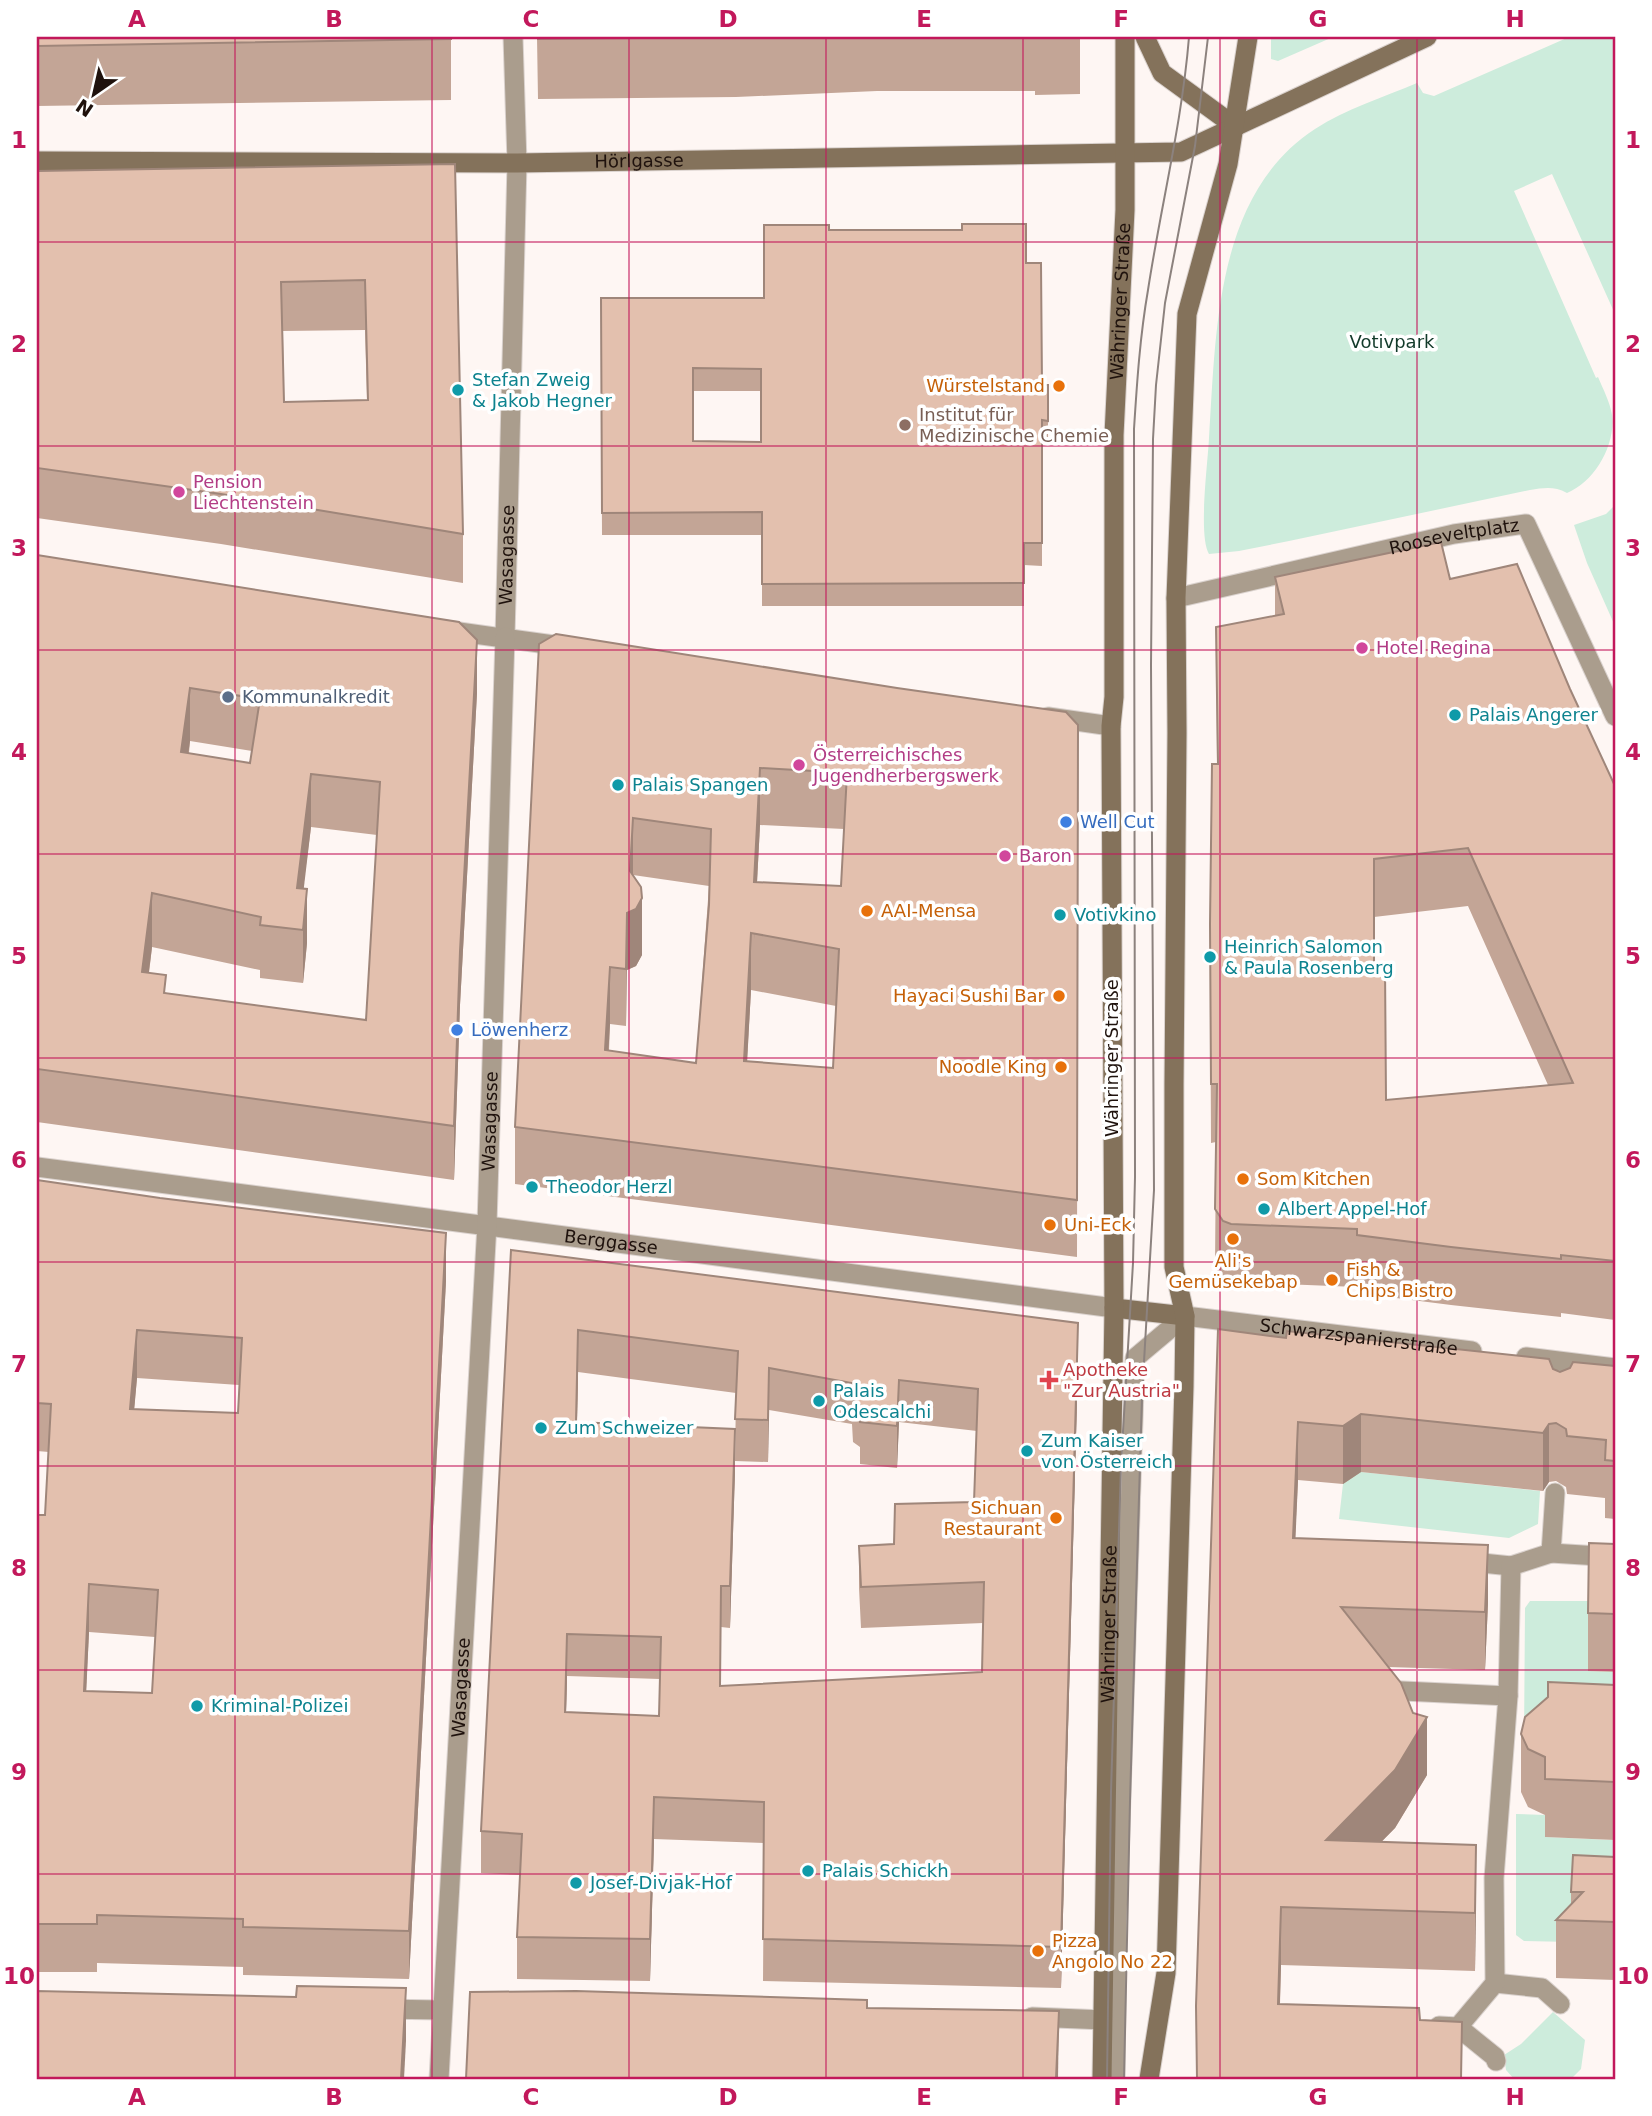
<svg xmlns="http://www.w3.org/2000/svg" width="1652" height="2116" font-family="'DejaVu Sans',sans-serif">
<style>
.green{fill:#cdecdc}
.lines{fill:none;stroke-linecap:round;stroke-linejoin:round}
.service-casing{stroke:#dad2ce;stroke-width:21}
.pedestrian-casing{stroke:#dad2ce;stroke-width:21}
.minor-casing{stroke:#dad2ce;stroke-width:21}
.tertiary-casing{stroke:#dad2ce;stroke-width:21}
.secondary-casing{stroke:#dad2ce;stroke-width:21}
.service{stroke:#aa9d8d;stroke-width:19}
.pedestrian{stroke:#aa9d8d;stroke-width:19}
.minor{stroke:#aa9d8d;stroke-width:19}
.tertiary{stroke:#aa9d8d;stroke-width:19}
.secondary{stroke:#84725b;stroke-width:19}
.tram{stroke:#8c827e;stroke-width:2}
.wall{fill:#c3a596;fill-rule:evenodd}
.shaded-wall{fill:#9f867a}
.building{fill:#e3c0ae;stroke:#9f867a;stroke-width:2;fill-rule:evenodd}
.grid{fill:none;stroke:#c2185b;stroke-width:2;stroke-opacity:0.55}
.food-dot{fill:#e8710a;stroke:#fff;stroke-width:2.5}
.culture-dot{fill:#0f9aa8;stroke:#fff;stroke-width:2.5}
.education-dot{fill:#8d6e63;stroke:#fff;stroke-width:2.5}
.hotel-dot{fill:#d1479c;stroke:#fff;stroke-width:2.5}
.service-dot{fill:#5c6f8a;stroke:#fff;stroke-width:2.5}
.shop-dot{fill:#3f7fe0;stroke:#fff;stroke-width:2.5}
.health-dot{fill:#e0444e;stroke:#fff;stroke-width:2.5}
.labels{text-anchor:middle;stroke-width:7;stroke-linejoin:round;paint-order:stroke}
.street-label{font-size:18px;fill:#1f120d;stroke:#fff}
.park-label{font-size:18px;fill:#123a2a;stroke:#fff}
.culture-label{font-size:18px;fill:#0d838f;stroke:#fff;text-anchor:start}
.food-label{font-size:18px;fill:#c56008;stroke:#fff;text-anchor:start}
.education-label{font-size:18px;fill:#785e54;stroke:#fff;text-anchor:start}
.hotel-label{font-size:18px;fill:#b23c85;stroke:#fff;text-anchor:start}
.service-label{font-size:18px;fill:#4e5e75;stroke:#fff;text-anchor:start}
.shop-label{font-size:18px;fill:#366cbe;stroke:#fff;text-anchor:start}
.health-label{font-size:18px;fill:#be3a42;stroke:#fff;text-anchor:start}
.neatline{fill:none;stroke:#c2185b;stroke-width:2.5}
.grid-label{font-size:23px;text-anchor:middle;font-weight:bold;fill:#c2185b}
</style>
<rect width="100%" height="100%" fill="#fef6f3"/>
<g class="green">
<path d="M1271 37H1333L1278 61 1271 59Z"/>
<path d="M1569 37H1615V314L1552 174 1514 191 1596 378 1598 377C1603 389 1610 402 1612 415 1616 444 1595 482 1567 493 1554 486 1544 488 1530 490L1289 541 1239 551 1209 554C1198 536 1208 462 1209 438 1216 332 1215 194 1315 129 1346 109 1384 97 1417 83L1423 93 1434 96Z"/>
<path d="M1615 505V626L1587 563 1574 525 1606 514Z"/>
<path d="M1352 1471 1540 1491 1538 1524 1509 1538 1339 1519 1343 1484 1351 1478Z"/>
<path d="M1530 1601H1589L1588 1671 1615 1672V1743L1524 1739 1525 1608Z"/>
<path d="M1516 1814 1545 1815V1837L1612 1840 1615 1832V1915L1571 1942 1524 1941 1516 1935Z"/>
<path d="M1553 2012 1585 2040 1581 2069 1571 2079H1514L1506 2070 1504 2055 1521 2044Z"/>
</g>
<g class="lines">
<g class="service-casing">
<g id="service">
<path d="M1551 1553 1615 1557"/>
<path d="M1463 1561 1511 1566"/>
<path d="M1382 1690 1508 1696"/>
<path d="M1495 1983 1542 1988 1560 2004"/>
<path d="M1439 2026 1458 2027 1495 1983 1494 1878 1508 1696 1511 1566 1551 1553 1555 1493"/>
<path d="M1458 2027 1495 2057 1496 2061"/>
<path d="M1115 2079 1117 1920 1135 1358 1185 1316"/>
</g>
</g>
<g class="pedestrian-casing">
<g id="pedestrian">
<path id="s1" d="M505 637 517 163"/>
</g>
</g>
<g class="minor-casing">
<g id="minor">
<path d="M513 37 517 163"/>
<path id="s2" d="M1176 598 1454 534 1526 524 1615 716"/>
<path d="M445 630 568 647"/>
<path d="M1048 717 1111 726"/>
<path id="s3" d="M37 1167 1114 1308"/>
<path d="M380 2009 442 2010"/>
<path d="M1032 2017 1104 2020"/>
<path id="s4" d="M439 2079 487 1224 505 637"/>
</g>
</g>
<g class="tertiary-casing">
<g id="tertiary">
<path id="s5" d="M1185 1316 1472 1351"/>
<path d="M1526 1357 1615 1368"/>
</g>
</g>
<g class="secondary-casing">
<g id="secondary">
<path d="M1145 37 1162 73 1236 127"/>
<path id="s6" d="M37 161 517 163 1181 152 1427 37"/>
<path d="M1114 1308 1185 1316"/>
<path id="s7" d="M1102 2079 1114 1308 1111 726 1114 697V435L1125 210V37"/>
<path d="M1149 2079 1166 1973 1184 1386 1185 1316 1174 1267V1084L1177 733 1176 598 1187 314 1228 164 1248 37"/>
</g>
</g>
<use href="#service" class="service"/>
<use href="#pedestrian" class="pedestrian"/>
<use href="#minor" class="minor"/>
<use href="#tertiary" class="tertiary"/>
<use href="#secondary" class="secondary"/>
<g class="tram">
<path d="M1107 2079 1111 1792 1121 1465 1133 1263 1135 1177 1134 429C1137 382 1140 336 1148 290 1161 205 1182 123 1189 37"/>
<path d="M1124 2079 1130 1801 1142 1396 1154 1190 1151 665 1153 439 1156 385 1165 303 1195 146 1208 37"/>
</g>
</g>
<g class="wall">
<path d="M37 37H451V100L37 106Z"/>
<path d="M537 37H1080V94L1035 95V91H877L736 97 538 99Z"/>
<path d="M455 164 463 534V583L221 544 37 518V171ZM365 330 367 400 284 402 283 331Z"/>
<path d="M829 230 1026 263 1042 385H1048V443H1042V566L1024 565V606H762V535H602L601 298H764ZM693 391H761V442L693 441Z"/>
<path d="M37 555 477 693 460 1005 454 1180 37 1122ZM190 741 252 751 250 763 189 753ZM311 827 377 835 366 1020 166 993 149 973 152 947 260 970V978L303 983 307 943 303 889Z"/>
<path d="M1275 577 1450 579 1570 689 1615 786V1320L1561 1313V1317L1451 1305 1357 1293V1287L1231 1282 1223 1279 1215 1267 1216 1142 1211 1143 1210 924 1217 764 1216 627 1275 616ZM1468 906 1548 1085 1386 1100 1374 966V917Z"/>
<path d="M539 644 1078 725 1077 1257 515 1184V1127ZM760 825 844 829 841 886 757 882ZM633 875 709 886 696 1063 609 1051 610 1024 626 1026 627 970 636 966 642 955ZM751 990 836 1006 833 1068 747 1061Z"/>
<path d="M37 1180 446 1281 409 1979 243 1975V1967L97 1963V1972H37V1515H45L49 1452 37 1451ZM137 1378 239 1385 238 1413 134 1409ZM89 1632 155 1637 152 1693 86 1691Z"/>
<path d="M511 1250 1078 1364 1061 1988 763 1981 764 1843 654 1839 650 1981 517 1979V1937L520 1875 481 1873V1831ZM578 1372 736 1393 735 1461 768 1462 769 1410 852 1424 853 1442 860 1447V1464L897 1468 899 1422 977 1431 974 1502 894 1544 859 1546V1588L861 1628 983 1623 982 1672 720 1686 721 1627 730 1628 735 1471 577 1422ZM567 1676 660 1679 659 1716 566 1712Z"/>
<path d="M1218 1329 1553 1369 1560 1372 1615 1366V1519L1605 1518V1498L1567 1494 1566 1487 1556 1481 1549 1482 1543 1491 1361 1472 1343 1484 1298 1480 1295 1538 1488 1603 1485 1670 1388 1667 1427 1775 1395 1828 1381 1842 1476 1903 1475 1971 1281 1965 1280 2004 1420 2020 1462 2079H1196V2006Z"/>
<path d="M1615 1544V1672L1588 1671V1613Z"/>
<path d="M1615 1685V1840L1545 1837V1815L1528 1807 1521 1792V1734Z"/>
<path d="M1615 1857V1980L1556 1978V1920L1571 1904V1892Z"/>
</g>
<g class="shaded-wall">
<path d="M477 640V693L460 1005 454 1180V1126L460 951Z"/>
<path d="M190 688V741L181 805V752Z"/>
<path d="M760 768V825L754 939V882Z"/>
<path d="M311 774V827L299 929 297 888Z"/>
<path d="M633 818V875L642 898V955L636 966 627 970 626 1026 627 913Z"/>
<path d="M307 889V943L303 983V930Z"/>
<path d="M152 893V947L142 1026V972Z"/>
<path d="M751 933V990L744 1118V1061Z"/>
<path d="M610 967V1024L605 1107V1050Z"/>
<path d="M446 1233V1281L409 1979V1931Z"/>
<path d="M1078 1323V1364L1061 1988V1947Z"/>
<path d="M137 1330V1378L130 1457V1409Z"/>
<path d="M578 1330V1372L576 1463V1422Z"/>
<path d="M769 1368V1410L768 1462V1420Z"/>
<path d="M899 1380V1422L897 1468V1426Z"/>
<path d="M1361 1414V1472L1343 1484V1426Z"/>
<path d="M1298 1422V1480L1293 1596V1538Z"/>
<path d="M1549 1424V1482L1543 1491V1433Z"/>
<path d="M735 1429V1471L730 1628V1586Z"/>
<path d="M1488 1545V1603L1485 1670V1612Z"/>
<path d="M89 1584V1632L84 1739V1691Z"/>
<path d="M567 1634V1676L565 1754V1712Z"/>
<path d="M1427 1717V1775L1395 1828 1326 1898V1840Z"/>
<path d="M654 1797V1839L650 1981V1939Z"/>
<path d="M1476 1845V1903L1475 1971V1913Z"/>
<path d="M1281 1907V1965L1278 2062V2004Z"/>
<path d="M406 1988V2041L404 2079H401Z"/>
<path d="M1059 2011 1058 2079H1056Z"/>
<path d="M1462 2022V2079H1461Z"/>
</g>
<g class="building">
<path d="M37 37H451V39L37 46Z"/>
<path d="M538 37H742L538 39Z"/>
<path d="M455 164 463 534 221 494 37 468V171ZM365 280 368 400 284 402 281 282Z"/>
<path d="M962 224H1026V263H1041L1042 385H1048V421L1042 420V543H1024V583L762 584V512L602 513 601 298H764V225H829V230H962ZM693 368 761 369V442L693 441Z"/>
<path d="M1441 542 1450 579 1517 564 1570 689 1615 786V1261L1561 1255V1259L1451 1247 1357 1235V1229L1231 1224 1223 1221 1215 1209 1217 1084H1211L1210 924 1212 764H1218L1216 627 1284 614 1275 577ZM1468 848 1573 1083 1386 1100 1385 966H1374V859Z"/>
<path d="M37 555 459 622 477 640 460 951 454 1126 37 1069ZM190 688 260 699 250 763 181 752ZM311 774 380 782 366 1020 164 993 166 975 142 972 152 893 261 917 260 925 303 930 307 889 297 888Z"/>
<path d="M556 634 897 688 1066 712 1078 725 1077 1200 515 1127 539 644ZM760 768 847 773 841 886 754 882ZM633 818 711 829 709 905 696 1063 605 1050 610 967 626 969 627 913 636 909 642 898 641 887 630 871ZM751 933 839 949 833 1068 744 1061Z"/>
<path d="M37 1180 160 1198 446 1233 409 1931 243 1927V1919L97 1915V1924H37V1515H45L51 1404 37 1403ZM137 1330 242 1338 238 1413 130 1409ZM89 1584 158 1590 152 1693 84 1691Z"/>
<path d="M511 1250 1078 1323 1061 1947 763 1939 764 1802 654 1797 650 1939 517 1937 522 1834 481 1831ZM578 1330 738 1351 735 1419 768 1420 769 1368 852 1383 853 1400 860 1405V1422L897 1426 899 1380 978 1389 974 1502 895 1504 894 1544 859 1546 861 1587 984 1582 982 1672 720 1686 721 1586H730L735 1429 576 1422ZM567 1634 661 1637 659 1716 565 1712Z"/>
<path d="M1218 1329 1286 1338 1287 1331 1549 1359 1553 1369 1560 1372 1570 1368 1573 1362 1615 1366V1461L1605 1460 1606 1440 1567 1436 1566 1429 1556 1423 1549 1424 1543 1433 1361 1414 1343 1426 1298 1422 1293 1538 1488 1545 1485 1612 1341 1607 1401 1683 1413 1713 1427 1717 1395 1770 1326 1840 1476 1845 1475 1913 1281 1907 1278 2004 1419 2008 1420 2020 1462 2022 1461 2079H1197L1196 2006Z"/>
<path d="M1589 1543 1615 1544V1614L1588 1613Z"/>
<path d="M1548 1682 1615 1685V1782L1545 1779V1757L1528 1749 1521 1734 1525 1717 1548 1697Z"/>
<path d="M1573 1855 1615 1857V1922L1556 1920 1583 1892H1571Z"/>
<path d="M297 1986 406 1988 401 2079H37V1991L296 1997Z"/>
<path d="M576 1991 867 2000V2008L1059 2011 1056 2079H466L470 1992Z"/>
</g>
<path class="grid" d="M235 37V2079M432 37V2079M629 37V2079M826 37V2079M1023 37V2079M1220 37V2079M1417 37V2079M37 242H1615M37 446H1615M37 650H1615M37 854H1615M37 1058H1615M37 1262H1615M37 1466H1615M37 1670H1615M37 1874H1615"/>
<g class="food-dot">
<circle cx="1059" cy="386" r="7"/>
<circle cx="867" cy="911" r="7"/>
<circle cx="1059" cy="996" r="7"/>
<circle cx="1061" cy="1067" r="7"/>
<circle cx="1243" cy="1179" r="7"/>
<circle cx="1050" cy="1225" r="7"/>
<circle cx="1233" cy="1239" r="7"/>
<circle cx="1332" cy="1280" r="7"/>
<circle cx="1056" cy="1518" r="7"/>
<circle cx="1038" cy="1951" r="7"/>
</g>
<g class="culture-dot">
<circle cx="458" cy="390" r="7"/>
<circle cx="1455" cy="715" r="7"/>
<circle cx="618" cy="785" r="7"/>
<circle cx="1060" cy="915" r="7"/>
<circle cx="1210" cy="957" r="7"/>
<circle cx="532" cy="1187" r="7"/>
<circle cx="1264" cy="1209" r="7"/>
<circle cx="819" cy="1401" r="7"/>
<circle cx="541" cy="1428" r="7"/>
<circle cx="1027" cy="1451" r="7"/>
<circle cx="197" cy="1706" r="7"/>
<circle cx="808" cy="1871" r="7"/>
<circle cx="576" cy="1883" r="7"/>
</g>
<circle class="education-dot" cx="905" cy="425" r="7"/>
<g class="hotel-dot">
<circle cx="179" cy="492" r="7"/>
<circle cx="1362" cy="648" r="7"/>
<circle cx="799" cy="765" r="7"/>
<circle cx="1005" cy="856" r="7"/>
</g>
<circle class="service-dot" cx="228" cy="697" r="7"/>
<g class="shop-dot">
<circle cx="1066" cy="822" r="7"/>
<circle cx="457" cy="1030" r="7"/>
</g>
<path class="health-dot" d="M1045.5 1369.5h7v7h7v7h-7v7h-7v-7h-7v-7h7z"/>
<g class="labels">
<g class="street-label">
<text dy="6" stroke="none"><textPath href="#s6" startOffset="602">Hörlgasse</textPath></text>
<text dy="6" stroke="none"><textPath href="#s7" startOffset="1778">Währinger Straße</textPath></text>
<text dy="6" stroke="none"><textPath href="#s2" startOffset="285">Rooseveltplatz</textPath></text>
<text dy="6" stroke="none"><textPath href="#s1" startOffset="82">Wasagasse</textPath></text>
<text transform="translate(1112 1058) rotate(-90)" y="6">Währinger Straße</text>
<text dy="6" stroke="none"><textPath href="#s4" startOffset="959">Wasagasse</textPath></text>
<text dy="6" stroke="none"><textPath href="#s3" startOffset="579">Berggasse</textPath></text>
<text dy="6" stroke="none"><textPath href="#s5" startOffset="175">Schwarzspanierstraße</textPath></text>
<text dy="6" stroke="none"><textPath href="#s7" startOffset="455">Währinger Straße</textPath></text>
<text dy="6" stroke="none"><textPath href="#s4" startOffset="392">Wasagasse</textPath></text>
</g>
<g class="park-label">
<text x="1392" y="348">Votivpark</text>
</g>
<g class="culture-label">
<text x="472" y="386">Stefan Zweig<tspan x="472" dy="21">&amp; Jakob Hegner</tspan></text>
<text x="1469" y="721">Palais Angerer</text>
<text x="632" y="791">Palais Spangen</text>
<text x="1074" y="921">Votivkino</text>
<text x="1224" y="953">Heinrich Salomon<tspan x="1224" dy="21">&amp; Paula Rosenberg</tspan></text>
<text x="546" y="1193">Theodor Herzl</text>
<text x="1278" y="1215">Albert Appel-Hof</text>
<text x="833" y="1397">Palais<tspan x="833" dy="21">Odescalchi</tspan></text>
<text x="555" y="1434">Zum Schweizer</text>
<text x="1041" y="1447">Zum Kaiser<tspan x="1041" dy="21">von Österreich</tspan></text>
<text x="211" y="1712">Kriminal-Polizei</text>
<text x="822" y="1877">Palais Schickh</text>
<text x="590" y="1889">Josef-Divjak-Hof</text>
</g>
<g class="food-label">
<text x="1045" y="392" text-anchor="end">Würstelstand</text>
<text x="881" y="917">AAI-Mensa</text>
<text x="1045" y="1002" text-anchor="end">Hayaci Sushi Bar</text>
<text x="1047" y="1073" text-anchor="end">Noodle King</text>
<text x="1257" y="1185">Som Kitchen</text>
<text x="1064" y="1231">Uni-Eck</text>
<text x="1233" y="1267" text-anchor="middle">Ali's<tspan x="1233" dy="21">Gemüsekebap</tspan></text>
<text x="1346" y="1276">Fish &amp;<tspan x="1346" dy="21">Chips Bistro</tspan></text>
<text x="1042" y="1514" text-anchor="end">Sichuan<tspan x="1042" dy="21">Restaurant</tspan></text>
<text x="1052" y="1947">Pizza<tspan x="1052" dy="21">Angolo No 22</tspan></text>
</g>
<g class="education-label">
<text x="919" y="421">Institut für<tspan x="919" dy="21">Medizinische Chemie</tspan></text>
</g>
<g class="hotel-label">
<text x="193" y="488">Pension<tspan x="193" dy="21">Liechtenstein</tspan></text>
<text x="1376" y="654">Hotel Regina</text>
<text x="813" y="761">Österreichisches<tspan x="813" dy="21">Jugendherbergswerk</tspan></text>
<text x="1019" y="862">Baron</text>
</g>
<g class="service-label">
<text x="242" y="703">Kommunalkredit</text>
</g>
<g class="shop-label">
<text x="1080" y="828">Well Cut</text>
<text x="471" y="1036">Löwenherz</text>
</g>
<g class="health-label">
<text x="1063" y="1376">Apotheke<tspan x="1063" dy="21">"Zur Austria"</tspan></text>
</g>
</g>
<rect width="1652" height="2116" fill="none" stroke="#ffffff" stroke-width="77"/>
<g transform="translate(94 94) rotate(214)" stroke="#ffffff" stroke-width="5" paint-order="stroke">
<path d="M0-5L12 26L0 18L-12 26Z" fill="#1f120d"/>
<text y="-10" font-size="19" font-weight="bold" text-anchor="middle" fill="#1f120d">N</text>
</g>
<rect x="38" y="38" width="1576" height="2040" class="neatline"/>
<g class="grid-label">
<text x="137" y="27">A</text>
<text x="334" y="27">B</text>
<text x="531" y="27">C</text>
<text x="728" y="27">D</text>
<text x="924" y="27">E</text>
<text x="1121" y="27">F</text>
<text x="1318" y="27">G</text>
<text x="1515" y="27">H</text>
<text x="19" y="148">1</text>
<text x="1633" y="148">1</text>
<text x="19" y="352">2</text>
<text x="1633" y="352">2</text>
<text x="19" y="556">3</text>
<text x="1633" y="556">3</text>
<text x="19" y="760">4</text>
<text x="1633" y="760">4</text>
<text x="19" y="964">5</text>
<text x="1633" y="964">5</text>
<text x="19" y="1168">6</text>
<text x="1633" y="1168">6</text>
<text x="19" y="1372">7</text>
<text x="1633" y="1372">7</text>
<text x="19" y="1576">8</text>
<text x="1633" y="1576">8</text>
<text x="19" y="1780">9</text>
<text x="1633" y="1780">9</text>
<text x="19" y="1984">10</text>
<text x="1633" y="1984">10</text>
<text x="137" y="2105">A</text>
<text x="334" y="2105">B</text>
<text x="531" y="2105">C</text>
<text x="728" y="2105">D</text>
<text x="924" y="2105">E</text>
<text x="1121" y="2105">F</text>
<text x="1318" y="2105">G</text>
<text x="1515" y="2105">H</text>
</g>
</svg>
